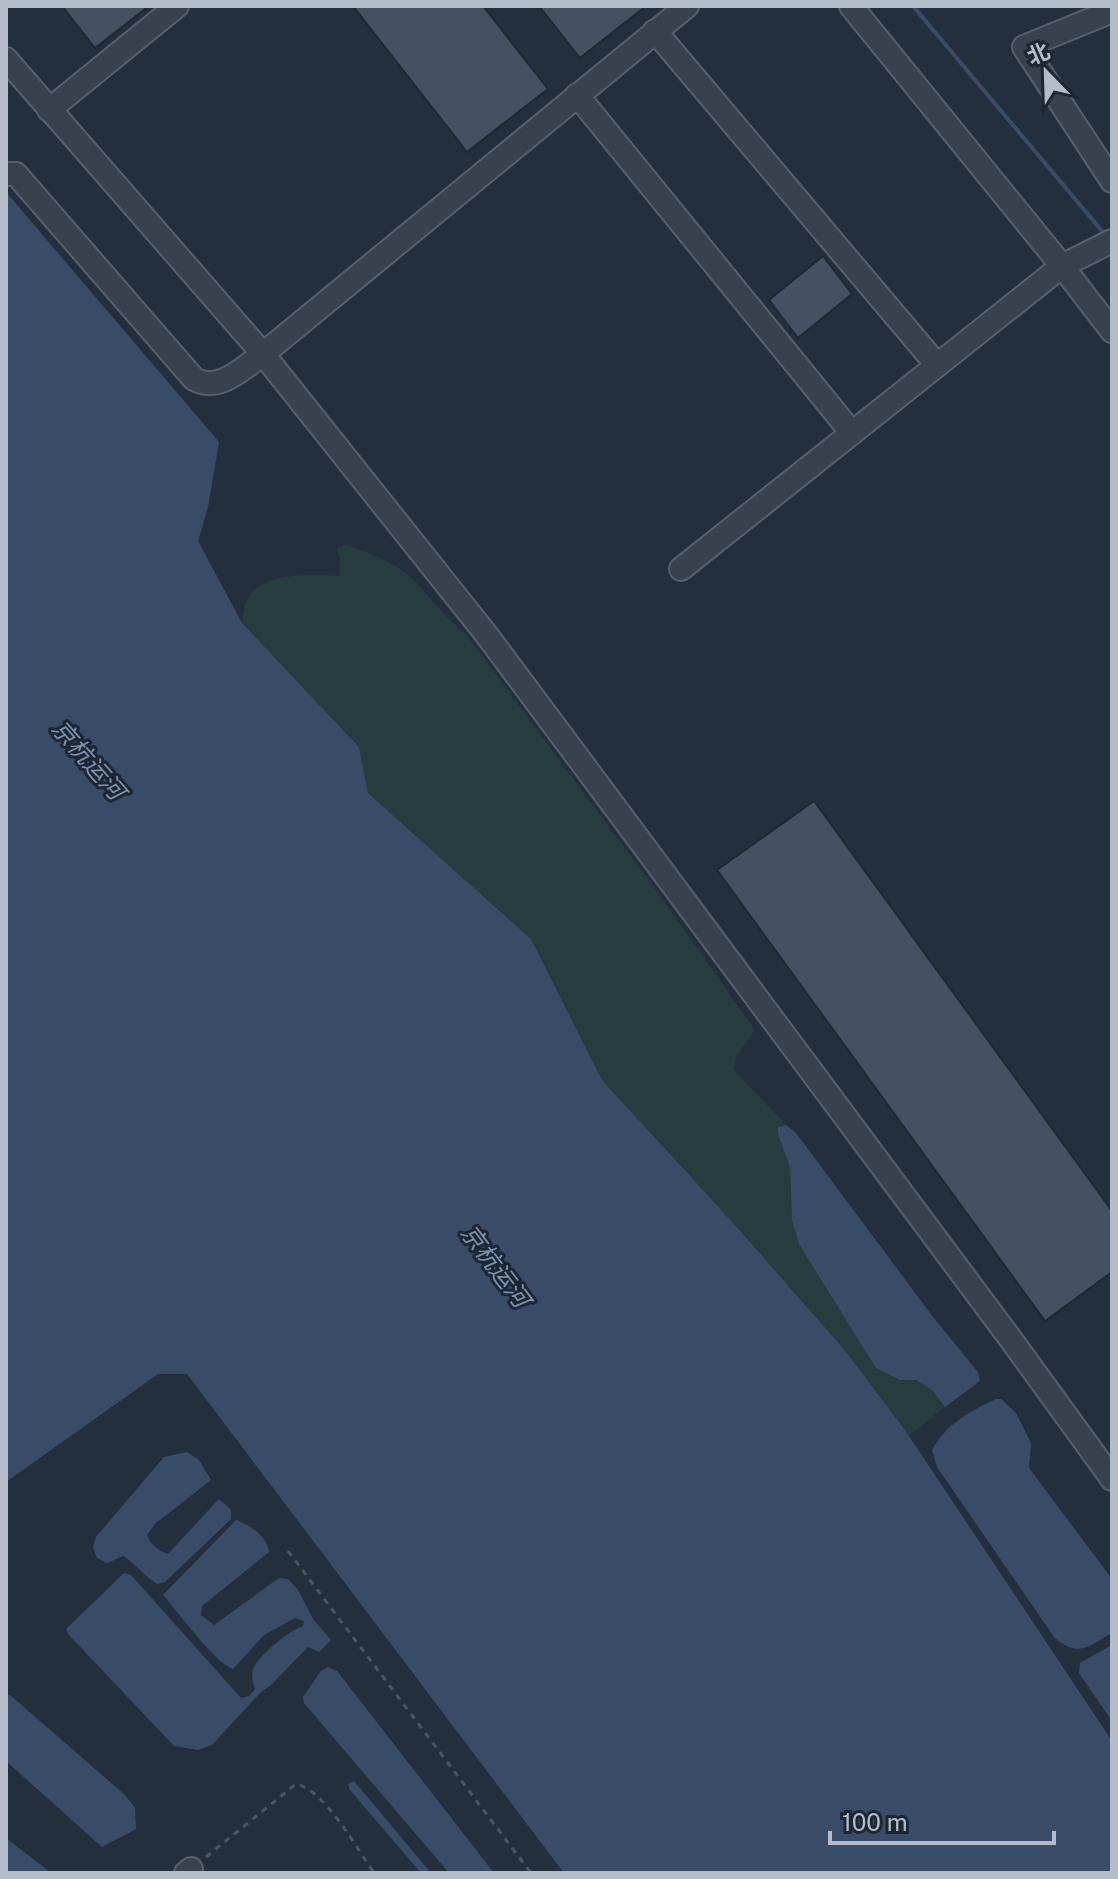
<svg xmlns="http://www.w3.org/2000/svg" width="1118" height="1879" font-family="'Public Sans','Noto Sans SC',sans-serif">
<style>
.green{fill:#263c3f}
.water{fill:#394c67}
.lines{fill:none;stroke-linecap:round;stroke-linejoin:round}
.stream{stroke:#394c67;stroke-width:4}
.building{fill:#455162;stroke:#1f2835;stroke-width:2}
.minor-casing{stroke:#565f6c;stroke-width:26}
.path{stroke:#44595c;stroke-width:3;stroke-dasharray:6 6;stroke-linecap:butt}
.minor{stroke:#38414e;stroke-width:22}
.labels{text-anchor:middle;stroke-width:6;stroke-linejoin:round;paint-order:stroke}
.water-label{font-size:24px;font-style:italic;fill:#7c92b1;stroke:#1d2633}
</style>
<rect width="100%" height="100%" fill="#242f3e"/>
<path class="green" d="M345 545C370 553 394 561 413 580 431 598 445 618 466 634L658 893 755 1030 736 1057 734 1070 786 1125 778 1127V1134L790 1167 792 1220 876 1368 900 1380H916L932 1390 945 1407 909 1436 843 1348 735 1225 602 1080 531 939 368 793 359 747 242 623C243 569 301 575 340 576V558L337 549Z"/>
<g class="water">
<path d="M6 192 219 442 208 507 198 541 242 623 359 747 368 793 531 939 602 1080 735 1225 843 1348 905 1430 1112 1741V1873H564L187 1374H158L6 1482Z"/>
<path d="M786 1125 796 1133 933 1317 978 1372 980 1381 945 1407 932 1390 916 1380H900L876 1368 799 1244 792 1220 790 1167 778 1134V1127Z"/>
<path d="M996 1399H1001L1016 1413 1031 1443 1029 1468 1112 1579V1633C1087 1647 1078 1658 1054 1637L937 1467 932 1450C946 1424 969 1412 996 1399Z"/>
<path d="M187 1452 199 1460 211 1480 156 1523 147 1535C151 1545 157 1550 168 1554L219 1499 231 1510V1519L165 1582 157 1584C144 1576 136 1564 123 1556L107 1563 97 1558 93 1547 96 1537 164 1457Z"/>
<path d="M236 1520C251 1526 267 1536 269 1552L202 1606 201 1615 214 1625 279 1578 288 1579 298 1590 313 1619 331 1640 319 1652 308 1647 271 1685 260 1693 212 1745 198 1750 174 1746 68 1634 66 1629 124 1573 131 1575 241 1698 249 1696 255 1689C253 1683 251 1675 253 1669 258 1656 290 1630 303 1626L304 1621 295 1618 264 1635 233 1669C215 1663 178 1612 163 1595Z"/>
<path d="M1112 1645V1721L1079 1673 1080 1663Z"/>
<path d="M328 1667 337 1671 494 1873H449L304 1703 303 1697 321 1671Z"/>
<path d="M6 1694 10 1695 125 1795 135 1808 136 1829 102 1847 6 1761Z"/>
<path d="M354 1781 431 1873H421L350 1790 348 1784Z"/>
<path d="M6 1838 51 1873H6Z"/>
</g>
<g class="lines">
<path class="stream" d="M913 6 1107 237"/>
</g>
<g class="building">
<path d="M62 6H149L95 48Z"/>
<path d="M353 6H483L548 89 467 152Z"/>
<path d="M539 6H646L580 58Z"/>
<path d="M823 256 852 294 798 338 769 300Z"/>
<path d="M814 801 1112 1211V1272L1045 1321 717 870Z"/>
</g>
<g class="lines">
<g class="minor-casing">
<g id="minor">
<path d="M851 6 1062 266 1112 331"/>
<path d="M1112 11 1024 47 1112 181"/>
<path d="M655 31 937 365"/>
<path d="M6 59 263 354 486 634 1015 1345 1112 1479"/>
<path d="M577 95 852 433"/>
<path d="M49 110 177 6"/>
<path d="M6 174H16L194 379C219 393 243 368 263 354L687 6"/>
<path d="M681 569 1062 266 1112 241"/>
<path d="M186 1873 191 1869"/>
</g>
</g>
<g class="path">
<path d="M288 1551 531 1873"/>
<path d="M206 1857 296 1784C324 1789 358 1850 374 1873"/>
</g>
<use href="#minor" class="minor"/>
</g>
<g class="labels">
<g class="water-label">
<text transform="translate(88 760) rotate(49)" y="8">京杭运河</text>
<text transform="translate(495 1266) rotate(53)" y="8">京杭运河</text>
</g>
</g>
<rect width="1118" height="1879" fill="none" stroke="#b4bcc9" stroke-width="16"/>
<g transform="translate(1046 72) rotate(337)" stroke="#1d2633" stroke-width="6" paint-order="stroke">
<path d="M0-6L14 30L0 20L-14 30Z" fill="#b4bcc9"/>
<text y="-12" font-size="22" font-weight="bold" text-anchor="middle" fill="#b4bcc9">北</text>
</g>
<path d="M830 1831v12h224v-12" fill="none" stroke="#b4bcc9" stroke-width="4"/>
<text x="842" y="1831" font-size="24" fill="#b4bcc9" stroke="#1d2633" stroke-width="6" paint-order="stroke">100 m</text>
</svg>
